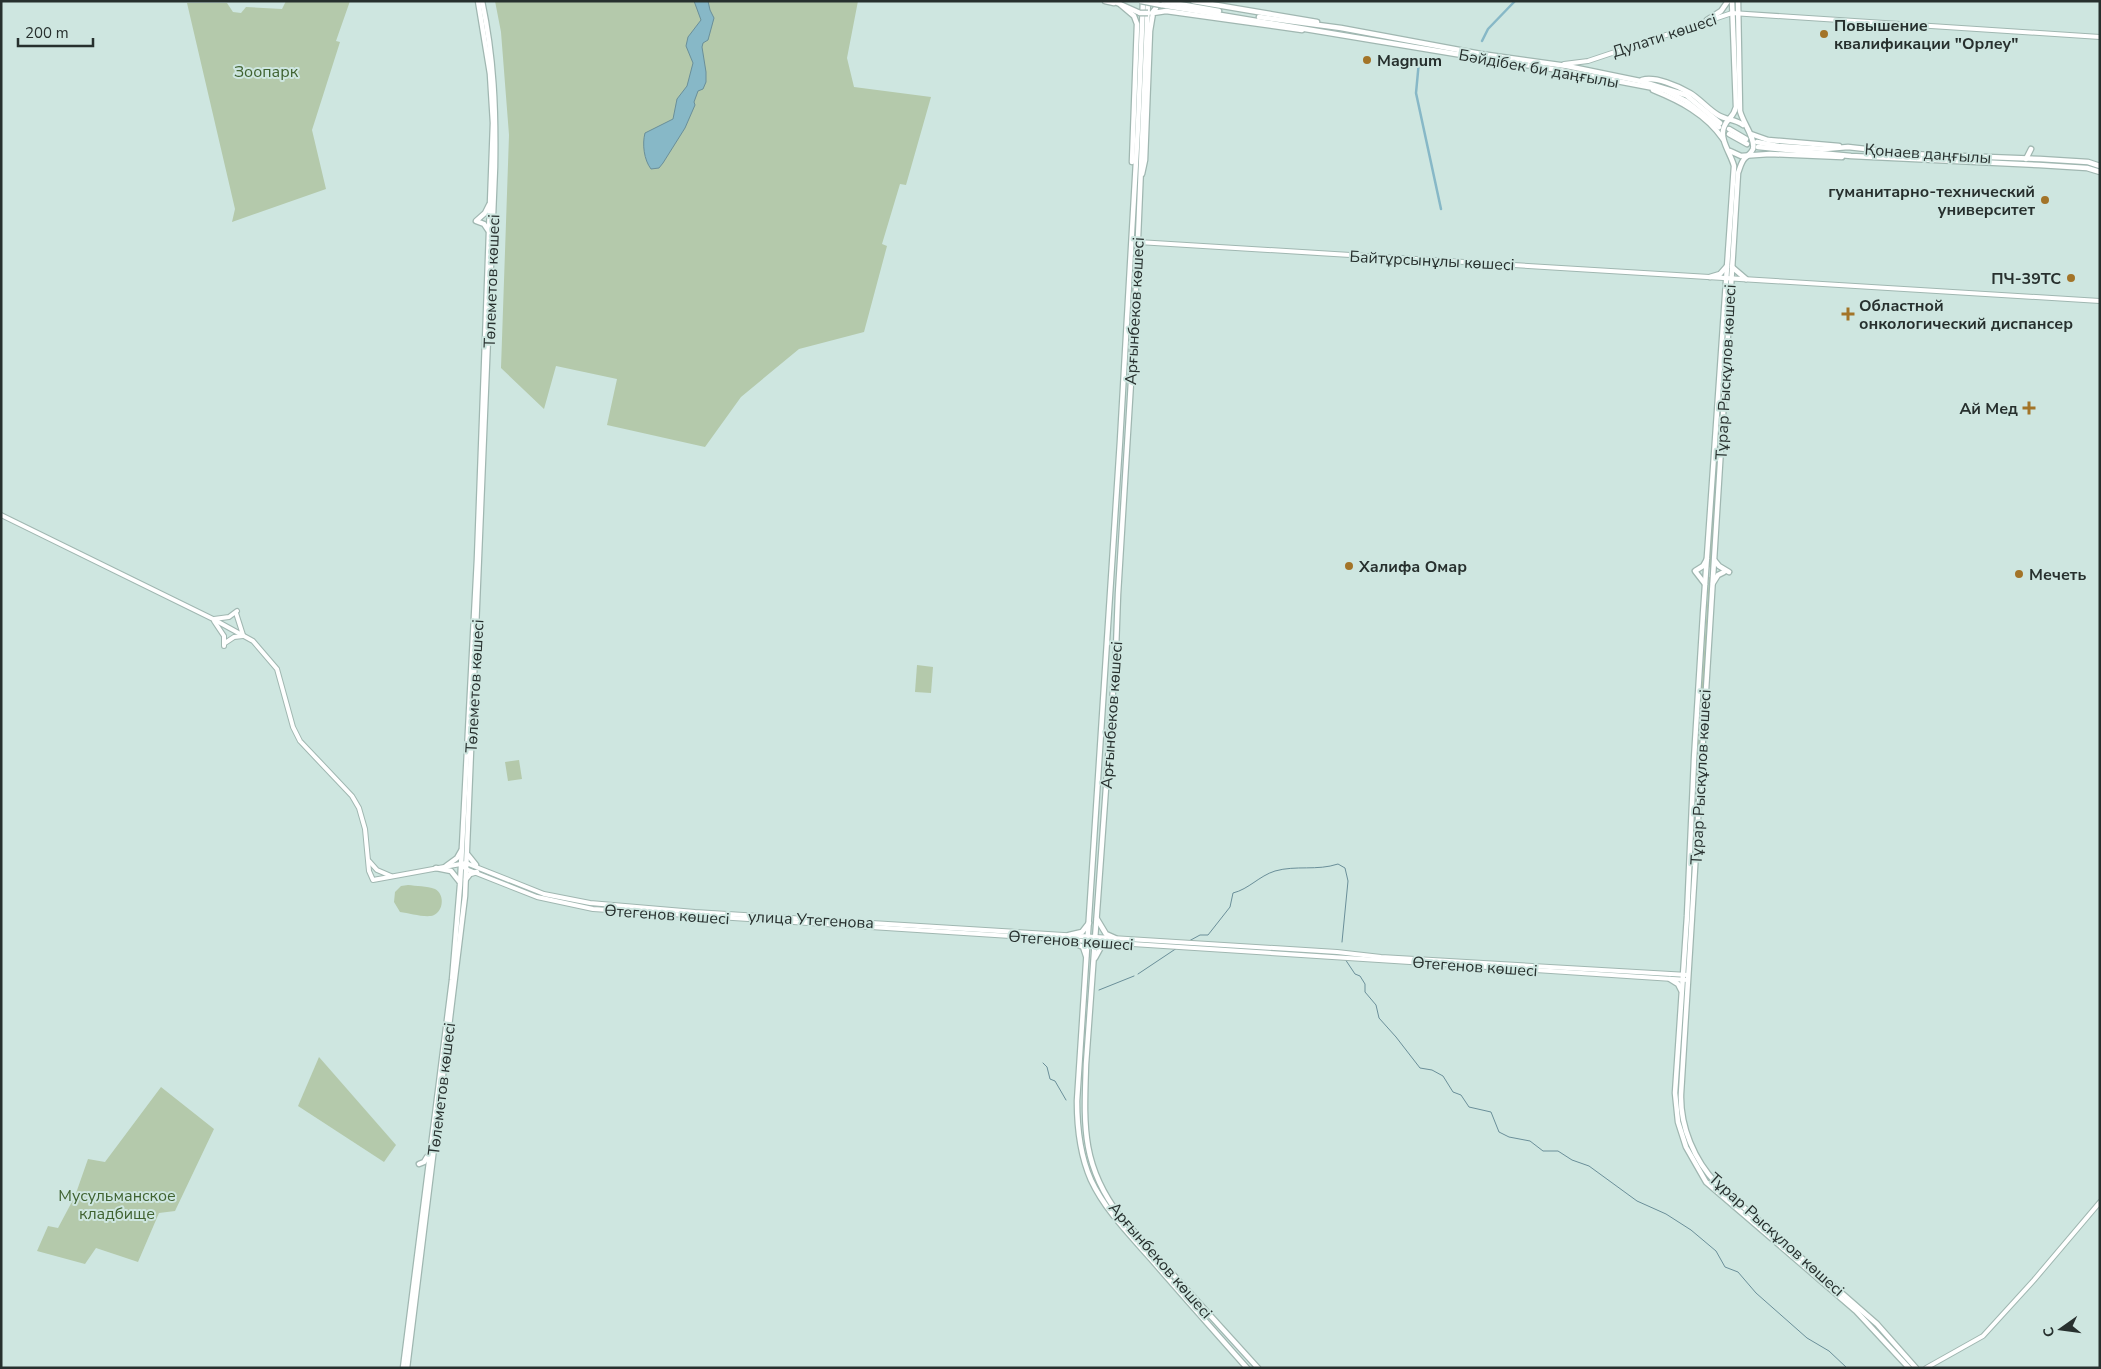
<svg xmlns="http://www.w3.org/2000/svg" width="2101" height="1369" font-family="'Nunito Sans',sans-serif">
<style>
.green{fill:#b4c9ab}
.water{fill:#87b8c7;stroke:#6a8f99}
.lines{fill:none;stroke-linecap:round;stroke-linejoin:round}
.stream{stroke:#6a8f99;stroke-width:1}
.canal{stroke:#87b8c7;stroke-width:2.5}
.secondary-casing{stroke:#a0b7b1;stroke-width:6}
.primary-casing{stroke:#a0b7b1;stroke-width:7}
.secondary{stroke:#fff;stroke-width:4}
.primary{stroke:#fff;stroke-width:4.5}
.primary-bridge-casing{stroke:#a0b7b1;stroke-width:7;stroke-linecap:butt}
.primary-bridge{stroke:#fff;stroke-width:4.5}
.poi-dot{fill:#a37428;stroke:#cee6e0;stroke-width:2}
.labels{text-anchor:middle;stroke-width:4;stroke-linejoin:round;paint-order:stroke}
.poi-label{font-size:16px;font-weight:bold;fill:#27302e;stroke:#cee6e0;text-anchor:start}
.street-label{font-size:16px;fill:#27302e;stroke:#cee6e0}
.park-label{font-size:16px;fill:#3f6230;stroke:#cee6e0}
</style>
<rect width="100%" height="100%" fill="#cee6e0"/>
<g class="green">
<path d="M286 1H350L336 41 340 42 312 130 326 189 232 222 235 209 187 3H227L233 12 241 13 246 7 282 9Z"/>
<path d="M495 1H858L847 58 854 87 931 97 906 185 900 184 882 244 887 246 864 332 799 349 741 397 705 447 607 425 617 379 556 366 544 409 501 368 509 135 501 32Z"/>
<path d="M1720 393H1723L1712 568 1709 567Z"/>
<path d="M1709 577H1711L1700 758H1697Z"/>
<path d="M917 665 933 667 931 693 915 692Z"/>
<path d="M519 760 522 779 508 781 505 762Z"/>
<path d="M1697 762 1700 763 1692 893H1689Z"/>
<path d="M408 885C416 886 427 886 435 889 446 895 443 914 431 916 421 917 409 913 400 912L394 902 395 892 401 886Z"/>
<path d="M1099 939 1248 948V950Z"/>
<path d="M319 1057 396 1145 384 1162 298 1106Z"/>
<path d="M161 1087 214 1129 175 1211 159 1213 138 1262 96 1248 85 1264 37 1251 48 1226 58 1228 75 1196 88 1159 105 1162Z"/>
</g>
<path class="water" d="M694 1H708L710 10 714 18 708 40 703 43 702 47 706 72V82L703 89 698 91 694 102 695 105 685 128 663 163 659 168 651 169C644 160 642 144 645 133L673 119 677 99 687 86 693 63 686 46 688 37 701 20Z"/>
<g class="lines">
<g class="stream">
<path d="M1189 941 1200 935H1208L1230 907 1233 893C1249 889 1259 876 1275 871 1296 865 1317 871 1338 864L1345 868 1348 881 1342 942"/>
<path d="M1345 959 1355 974 1360 976 1365 984V992L1376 1005 1379 1018 1396 1037 1420 1068 1432 1070 1443 1076 1453 1092 1461 1095 1469 1107 1491 1112 1499 1132 1509 1137 1530 1141 1543 1151H1558L1572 1160 1589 1166 1637 1201 1666 1214 1691 1230 1716 1251 1725 1267 1738 1272 1756 1293 1807 1338 1829 1351 1847 1368"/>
<path d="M1138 974 1177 948"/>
<path d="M1099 990 1134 976"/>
<path d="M1043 1063 1047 1067 1050 1079 1055 1081 1066 1100"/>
</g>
<g class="canal">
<path d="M1482 41 1488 29 1515 1"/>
<path d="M1432 64 1419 61 1416 93 1441 209"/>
</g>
<g class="secondary-casing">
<g id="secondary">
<path d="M1564 64 1588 61 1732 13 2100 37"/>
<path d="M1138 242 2100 301"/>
<path d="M1 515 213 619 253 641 277 669 293 727 300 741 352 796 359 808 365 829 369 871 373 880 466 863 544 894 590 903 695 912 1337 952 1381 957 1688 975"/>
<path d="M236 613 243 635"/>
<path d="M214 619 229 617 237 611"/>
<path d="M214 621 224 636V646"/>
<path d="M225 643 234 637 243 636"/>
<path d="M369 861 377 870 391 876"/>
<path d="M461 864 466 869 537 897 593 909 1688 980"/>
<path d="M1926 1368 1983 1336 2034 1280 2100 1202"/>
</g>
</g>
<g class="primary-casing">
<g id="primary">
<path d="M1105 1 1114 3"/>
<path d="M1113 1 1140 13"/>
<path d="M1143 1 1138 126 1120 441 1077 1101C1077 1128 1080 1155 1091 1180 1105 1210 1129 1234 1151 1259 1183 1296 1215 1332 1247 1368"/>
<path d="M1148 1 1134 333 1118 594 1116 649 1086 1064C1084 1125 1081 1165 1120 1216L1258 1368"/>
<path d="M1162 1 1219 11"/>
<path d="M1193 1 1317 22"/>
<path d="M1732 1 1736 107C1733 119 1727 118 1724 127 1719 139 1731 154 1734 166L1703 614 1694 759 1687 916 1675 1093 1678 1122 1686 1147 1706 1182 1856 1311 1909 1368"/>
<path d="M1738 1 1740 111C1743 123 1756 139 1753 149 1751 154 1748 155 1745 158 1741 162 1740 168 1738 173L1681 1094C1680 1126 1694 1160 1717 1184L1877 1324 1916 1368"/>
<path d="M1121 5 1134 16 1137 24 1132 162"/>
<path d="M1161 5 1486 59 1559 70 1664 90 1686 101 1719 127"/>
<path d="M1152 13 1156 8 1157 1"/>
<path d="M1259 17 1341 28 1481 54 1567 66 1640 81 1686 95 1720 123"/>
<path d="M1707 20 1721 11 1728 1"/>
<path d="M1642 80C1655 76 1678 86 1690 93 1700 99 1708 109 1718 115 1726 120 1735 119 1743 125"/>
<path d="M1653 90C1680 101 1706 114 1723 139"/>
<path d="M1729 129 1746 139"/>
<path d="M1729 134 1747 144"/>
<path d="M1751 134 1768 140 1839 146"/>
<path d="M1757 142 1778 146 1825 149 1848 147 1910 154 2040 159 2088 162 2100 166"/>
<path d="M1758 147 1851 156 2039 165 2087 168 2100 172"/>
<path d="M1730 151 1741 156 1770 154 1842 157"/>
<path d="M2026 159 2031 149"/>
<path d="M1142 174 1145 160 1150 31 1153 13 1166 11 1302 30"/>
<path d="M488 230 484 224 476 221 485 213 489 205"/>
<path d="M1732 267 1746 279"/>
<path d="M1710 277 1720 274 1727 266"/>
<path d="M1715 561 1719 566 1729 572"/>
<path d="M1713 583 1718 575 1724 572"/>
<path d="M1705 584 1695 571 1703 566 1707 559"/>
<path d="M468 855 476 865"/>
<path d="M446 866 457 858 461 851"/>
<path d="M436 868 451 871 459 881"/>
<path d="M466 879 470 874 477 872"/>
<path d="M1097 919 1106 934 1115 938"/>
<path d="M1069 935 1082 932 1089 923"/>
<path d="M1068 940 1083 947 1086 956"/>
<path d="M1095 958 1101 947 1107 942"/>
<path d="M1670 979 1678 984 1681 990"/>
<path d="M419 1164 424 1162 427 1157"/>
<path d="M403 1368 452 980 460 885 477 559 493 123 490 74 478 1"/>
<path d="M407 1368 465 896 495 167C496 109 494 58 482 1"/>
</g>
</g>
<use href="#secondary" class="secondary"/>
<use href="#primary" class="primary"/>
<g class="primary-bridge-casing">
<g id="primary-bridge">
<path d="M1141 1 1161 5"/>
<path d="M1140 13H1148"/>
</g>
</g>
<use href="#primary-bridge" class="primary-bridge"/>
</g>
<g class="poi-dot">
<circle cx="1824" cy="34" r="5"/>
<circle cx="1367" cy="60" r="5"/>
<circle cx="2045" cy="200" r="5"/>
<circle cx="2071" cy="278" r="5"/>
<path d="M1845.5 306.5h5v5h5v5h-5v5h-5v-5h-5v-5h5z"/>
<path d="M2026.5 400.5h5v5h5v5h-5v5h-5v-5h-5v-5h5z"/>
<circle cx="1349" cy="566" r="5"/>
<circle cx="2019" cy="574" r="5"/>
</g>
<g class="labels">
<g class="poi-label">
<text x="1834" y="31">Повышение<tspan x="1834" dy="18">квалификации "Орлеу"</tspan></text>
<text x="1377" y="66">Magnum</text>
<text x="2035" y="197" text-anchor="end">гуманитарно-технический<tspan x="2035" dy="18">университет</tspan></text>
<text x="2061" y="284" text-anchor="end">ПЧ-39ТС</text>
<text x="1859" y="311">Областной<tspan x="1859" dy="18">онкологический диспансер</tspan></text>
<text x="2018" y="414" text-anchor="end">Ай Мед</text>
<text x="1359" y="572">Халифа Омар</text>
<text x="2029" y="580">Мечеть</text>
</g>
<g class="street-label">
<text transform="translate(1664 35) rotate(-18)" y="6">Дулати көшесі</text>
<text transform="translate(1539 68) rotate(10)" y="6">Бәйдібек би даңғылы</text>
<text transform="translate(1928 153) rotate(4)" y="6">Қонаев даңғылы</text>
<text transform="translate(1432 260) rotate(3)" y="6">Байтұрсынұлы көшесі</text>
<text transform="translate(491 281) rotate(-88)" y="6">Төлеметов көшесі</text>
<text transform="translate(1134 311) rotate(-87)" y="6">Арғынбеков көшесі</text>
<text transform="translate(1725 372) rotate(-87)" y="6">Тұрар Рыскұлов көшесі</text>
<text transform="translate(474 686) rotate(-87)" y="6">Төлеметов көшесі</text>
<text transform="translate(1111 715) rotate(-86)" y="6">Арғынбеков көшесі</text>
<text transform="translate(1700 777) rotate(-87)" y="6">Тұрар Рыскұлов көшесі</text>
<text transform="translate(667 914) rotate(4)" y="6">Өтегенов көшесі</text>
<text transform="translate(811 919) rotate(3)" y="6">улица Утегенова</text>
<text transform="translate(1071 940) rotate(4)" y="6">Өтегенов көшесі</text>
<text transform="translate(1475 966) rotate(4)" y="6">Өтегенов көшесі</text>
<text transform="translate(441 1089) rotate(-83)" y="6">Төлеметов көшесі</text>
<text transform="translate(1777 1234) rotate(42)" y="6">Тұрар Рыскұлов көшесі</text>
<text transform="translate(1161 1260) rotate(49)" y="6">Арғынбеков көшесі</text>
</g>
<g class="park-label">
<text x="266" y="77">Зоопарк</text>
<text x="117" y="1201">Мусульманское<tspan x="117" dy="18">кладбище</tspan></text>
</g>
</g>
<rect width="2101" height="1369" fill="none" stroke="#27302e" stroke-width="5"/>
<g transform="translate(2061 1329) rotate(256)" stroke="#cee6e0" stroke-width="4" paint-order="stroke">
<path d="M0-4L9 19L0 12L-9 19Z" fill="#27302e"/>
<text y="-8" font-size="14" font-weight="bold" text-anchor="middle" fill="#27302e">С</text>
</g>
<path d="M18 38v8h75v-8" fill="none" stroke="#27302e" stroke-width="2.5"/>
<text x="25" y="38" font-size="15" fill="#27302e" stroke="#cee6e0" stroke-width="4" paint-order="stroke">200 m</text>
</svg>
